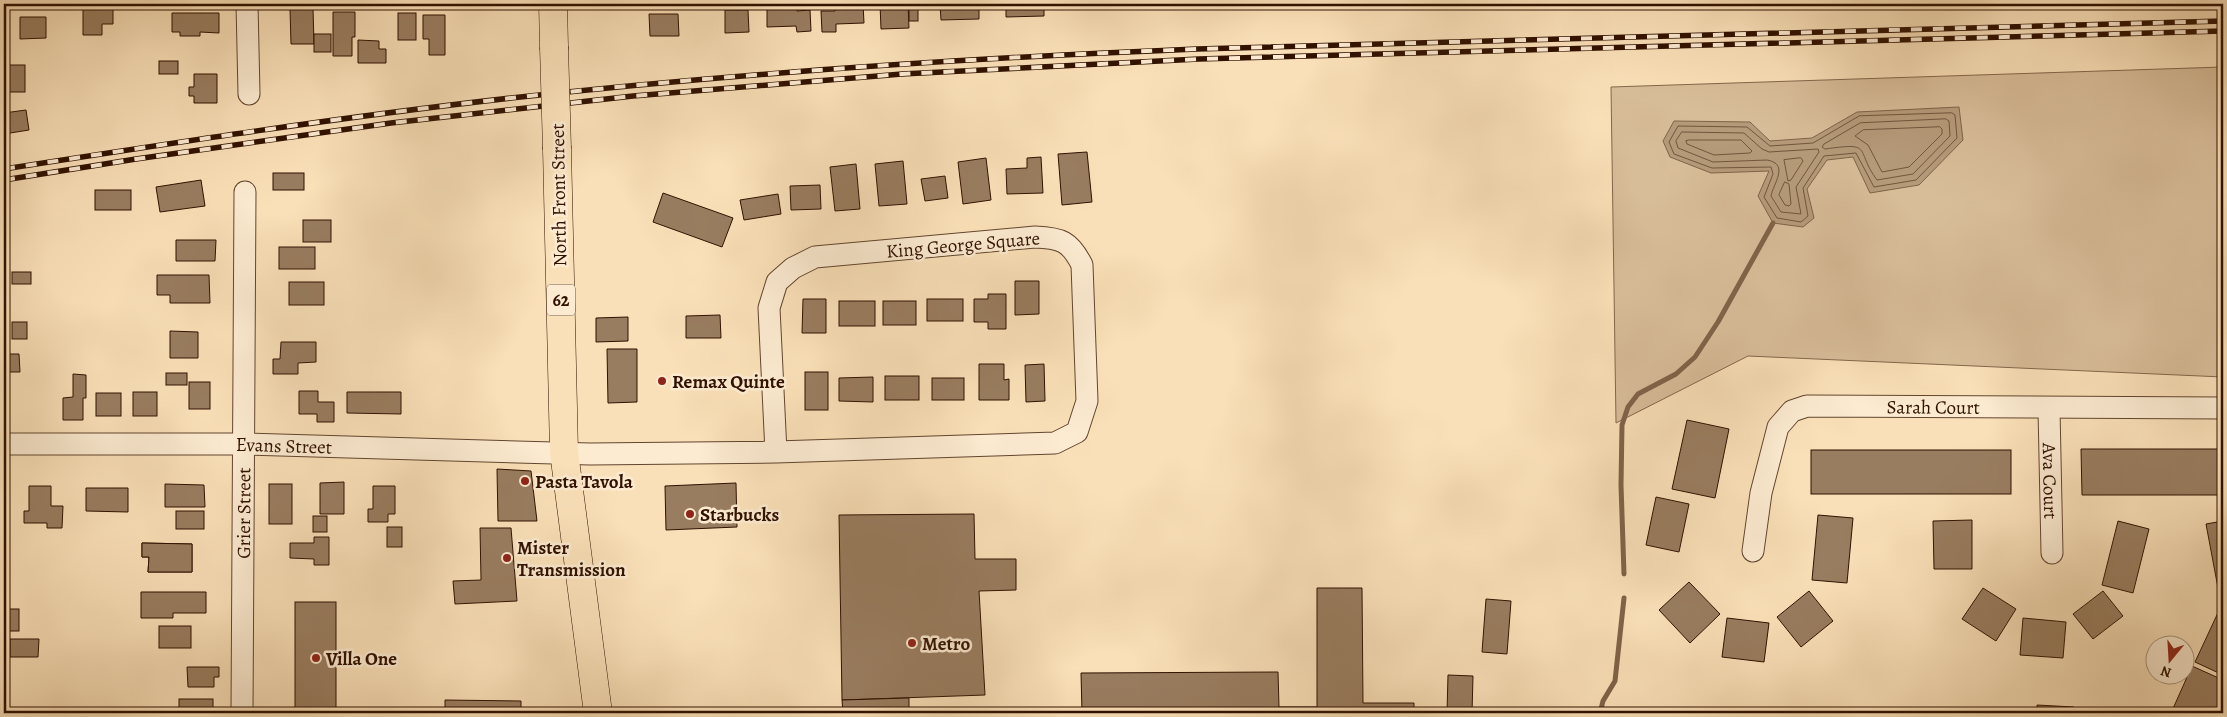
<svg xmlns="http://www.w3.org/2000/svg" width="2227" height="717" font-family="Alegreya,serif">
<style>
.green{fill:#d8bd99;stroke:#84674c}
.water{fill:#b59a79;stroke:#806349}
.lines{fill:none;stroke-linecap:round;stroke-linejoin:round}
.shore{stroke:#72563c;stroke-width:1}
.stream{stroke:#806349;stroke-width:5}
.building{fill:#997d60;stroke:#301100}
.street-casing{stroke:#62452e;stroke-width:23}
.primary-casing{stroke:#301100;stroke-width:29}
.street{stroke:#fcebd1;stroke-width:21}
.primary{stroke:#fae0b8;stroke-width:28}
.rail-casing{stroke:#301100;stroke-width:5.5}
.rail{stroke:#fcebd1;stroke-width:4;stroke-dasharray:11;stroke-linecap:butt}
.primary-bridge-casing{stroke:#301100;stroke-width:29;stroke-linecap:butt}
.primary-bridge{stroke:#fae0b8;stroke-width:28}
.poi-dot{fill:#8f2418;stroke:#fcebd1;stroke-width:2}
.labels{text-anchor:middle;stroke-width:5;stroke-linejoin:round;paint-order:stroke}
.shield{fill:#fcebd1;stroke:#6d523f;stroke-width:1}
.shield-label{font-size:18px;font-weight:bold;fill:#301100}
.street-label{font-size:19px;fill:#301100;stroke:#fcebd1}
.poi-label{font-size:19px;font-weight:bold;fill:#301100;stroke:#fcebd1;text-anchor:start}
</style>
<rect width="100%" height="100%" fill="#fae0b8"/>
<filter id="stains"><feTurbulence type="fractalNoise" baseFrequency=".004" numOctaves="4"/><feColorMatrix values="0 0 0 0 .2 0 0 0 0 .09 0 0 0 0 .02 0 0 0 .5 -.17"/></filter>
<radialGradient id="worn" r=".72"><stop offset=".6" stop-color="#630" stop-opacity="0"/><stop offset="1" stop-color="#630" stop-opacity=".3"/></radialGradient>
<path class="green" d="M2223 67V377L1748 356 1616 423 1611 87Z"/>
<path class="water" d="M1959 107 1963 140 1919 185 1870 193 1853 157 1827 160 1807 189 1814 218 1803 227 1773 223 1758 196 1769 171 1711 173 1670 157 1663 141 1674 121 1750 122 1770 141 1812 138 1857 112Z"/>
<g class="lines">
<g class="shore">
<path d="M1952 113 1955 115 1957 138 1916 180 1874 187 1856 153 1824 156 1803 188 1808 216 1801 222 1777 218 1764 197 1773 174 1771 167 1712 168 1674 154 1669 142 1678 126 1747 127 1770 146 1813 143 1859 116Z"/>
<path d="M1946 119 1949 121 1950 136 1913 174 1877 180C1854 149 1875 142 1825 149L1822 147 1824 144 1860 123Z"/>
<path d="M1940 127 1942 129V134L1909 167 1882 172 1868 145 1855 136 1863 130Z"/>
<path d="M1682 132 1744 133 1762 149 1769 152 1818 149 1819 152 1796 187 1801 214 1781 212 1771 196C1773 184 1790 164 1767 160L1713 162 1678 148 1676 141Z"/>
<path d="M1689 140H1741L1752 151 1750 153 1714 155 1687 144 1686 141Z"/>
<path d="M1801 158 1803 161 1791 180 1788 181 1784 160Z"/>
<path d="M1785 182 1789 184 1791 204 1789 206 1785 205 1779 195Z"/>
</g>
<g class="stream">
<path d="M1624 574 1621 485 1622 425 1628 407 1638 394 1676 374 1695 357 1718 322 1773 223"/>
<path d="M1600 713 1603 701 1615 681 1624 598"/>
</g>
</g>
<g class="building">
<path d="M797 4V11L810 10 811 31 797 32 796 26 767 27V5Z"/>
<path d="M835 4H863L864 23 836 24V32H822L821 11H835Z"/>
<path d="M880 4H908L909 28 881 29Z"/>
<rect x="909" y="4" width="9" height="17"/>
<path d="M940 4H979V19L941 20Z"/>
<path d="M1006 4H1044V16L1006 17Z"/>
<path d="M83 9H113V24H102V35H83Z"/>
<path d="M290 9H313L314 44H291Z"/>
<path d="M725 10H748L749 32 725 33Z"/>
<path d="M333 12H355V37H352V56H333Z"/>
<path d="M172 13H219V33L200 32V36H180V32H172Z"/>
<rect x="398" y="13" width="18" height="27"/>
<path d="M649 14H678L679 36H650Z"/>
<path d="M423 15H445V55H429V39H423Z"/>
<path d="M20 17H46V38L20 39Z"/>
<rect x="314" y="34" width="17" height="18"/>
<path d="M358 40 379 41V49H386V63H358Z"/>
<rect x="159" y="61" width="19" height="13"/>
<rect x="4" y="65" width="21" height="27"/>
<path d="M194 74H217V103H194V96H189V87H194Z"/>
<path d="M26 110 29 130 4 134V113Z"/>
<path d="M1087 152 1092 202 1062 205 1058 154Z"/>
<path d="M1041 157 1043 193 1007 194 1006 169 1027 168V158Z"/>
<path d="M986 158 991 200 963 204 958 162Z"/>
<path d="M903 161 907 204 879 206 875 164Z"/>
<path d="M856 164 860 209 835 211 830 167Z"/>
<rect x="273" y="173" width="31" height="17"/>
<path d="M945 176 948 198 925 201 921 179Z"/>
<path d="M201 180 205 206 160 212 156 187Z"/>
<path d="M820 185 821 209 791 210 790 186Z"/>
<rect x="95" y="190" width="36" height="20"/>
<path d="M663 193 733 218 722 247 653 222Z"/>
<path d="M778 194 781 214 744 220 740 200Z"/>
<rect x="303" y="220" width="28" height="22"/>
<path d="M176 240H216L215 261H176Z"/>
<rect x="279" y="247" width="36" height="22"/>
<rect x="12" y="272" width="19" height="12"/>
<path d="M157 275H209L210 303H170V295H157Z"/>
<path d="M1015 281H1039V314L1015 315Z"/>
<rect x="289" y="282" width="35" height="23"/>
<path d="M988 294H1006V329H988V322H974V299H988Z"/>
<path d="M803 299H826V333H802Z"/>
<rect x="927" y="299" width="36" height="22"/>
<rect x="839" y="301" width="36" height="25"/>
<rect x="883" y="301" width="33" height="24"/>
<path d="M720 315 721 338H686V316Z"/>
<path d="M628 317V341L596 342V318Z"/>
<rect x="12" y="322" width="15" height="17"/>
<path d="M170 331 198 332V358H170Z"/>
<path d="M281 342H316V362L298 363V374H273V359H280Z"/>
<path d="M607 349H637V402L608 403Z"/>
<path d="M6 354H19L20 372H4V357H7Z"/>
<path d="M979 364H1004V380L1009 379V400H979Z"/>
<path d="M1044 364 1045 401 1026 402 1025 365Z"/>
<rect x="805" y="372" width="23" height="38"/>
<rect x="166" y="373" width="21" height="12"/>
<path d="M73 374 86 375V398H83V420H63V398L73 397Z"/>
<rect x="885" y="376" width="34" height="24"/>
<path d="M873 377V402L839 401V378Z"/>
<rect x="932" y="378" width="32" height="22"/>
<rect x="189" y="382" width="21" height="27"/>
<path d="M299 391H318V402H334V422H317V414H299Z"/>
<rect x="133" y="392" width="24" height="24"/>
<path d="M347 392H401V414L347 413Z"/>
<rect x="96" y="393" width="25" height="23"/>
<path d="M1687 420 1729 429 1715 498 1672 489Z"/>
<path d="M2081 449H2223V495H2082Z"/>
<rect x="1811" y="450" width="200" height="44"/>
<path d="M497 469 531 471 537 521H498Z"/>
<path d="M344 482V514H320V483Z"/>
<path d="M736 483 737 527 666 530 665 486Z"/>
<path d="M165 484 204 485 205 507H165Z"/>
<rect x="269" y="484" width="23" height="40"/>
<path d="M29 486H51V506H63L62 528H47V523H24V511H29Z"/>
<path d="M373 486H395V514H388V522H368V509H373Z"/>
<path d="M86 488H128V512L86 511Z"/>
<path d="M1656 497 1689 504 1679 552 1646 545Z"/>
<rect x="176" y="511" width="28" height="18"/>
<path d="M974 514 975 559H1016V590L979 591 985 695 842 700 839 515Z"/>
<path d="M1818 515 1853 518 1847 583 1812 580Z"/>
<rect x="313" y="516" width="14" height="16"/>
<path d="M1972 520V569H1934L1933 521Z"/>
<path d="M2118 521 2149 529 2133 593 2102 585Z"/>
<path d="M2223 521V587L2218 588 2206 524Z"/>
<rect x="387" y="527" width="15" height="20"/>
<path d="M480 528H511L517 601 455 604 453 581 481 580Z"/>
<path d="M314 537H329V565H314V559L290 558V543H314Z"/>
<path d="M142 543 192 544V572H148L149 557H142Z"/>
<path d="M142 543 192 544V572H148L149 557H142Z"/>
<path d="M1689 582 1720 614 1690 643 1659 610Z"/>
<path d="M1317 588H1362L1363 703H1414V713H1082L1081 673 1278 672 1279 707H1317Z"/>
<path d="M1983 588 2016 609 1996 641 1962 619Z"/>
<path d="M1809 591 1833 621 1801 647 1777 617Z"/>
<path d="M2103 591 2123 616 2093 639 2073 614Z"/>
<path d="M141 592H206V613H173V618H141Z"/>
<path d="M1486 599 1511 601 1507 654 1482 652Z"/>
<rect x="295" y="602" width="41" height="111"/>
<path d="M2223 602V675L2195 662Z"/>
<rect x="4" y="609" width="15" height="22"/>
<path d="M1727 618 1769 623 1764 662 1722 657Z"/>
<path d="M2023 618 2066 622 2063 658 2020 655Z"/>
<rect x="159" y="626" width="32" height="22"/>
<path d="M10 639H39L38 657H10Z"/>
<path d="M2192 666 2223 680V704L2219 713H2171Z"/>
<path d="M187 667H219V677H214V687H188Z"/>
<path d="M1448 675 1473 676 1472 713H1447Z"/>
<path d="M909 698V713H843L842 700Z"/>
<rect x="179" y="699" width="34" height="14"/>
<path d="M445 700 521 701V713H445Z"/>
<path d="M2037 705 2074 707 2073 713H2037Z"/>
</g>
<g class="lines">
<g class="street-casing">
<g id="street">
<path d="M247 4 249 94"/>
<path id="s1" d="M2049 409 2052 553"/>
<path id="s2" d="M4 444H243L590 454 776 452 1055 443 1077 432 1087 401 1082 265C1070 241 1061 238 1035 237L815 257 793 268 777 282 769 308 776 452"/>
<path id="s3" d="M1753 551 1761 493 1778 427 1792 411 1807 406 2223 408"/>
<path id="s4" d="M242 713 245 192"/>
</g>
</g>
<g class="primary-casing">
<g id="primary">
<path d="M553 4 554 47"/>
<path d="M557 149 564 452 598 713"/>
</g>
</g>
<use href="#street" class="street"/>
<use href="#primary" class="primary"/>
<g class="rail-casing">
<g id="rail">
<path d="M4 169C172 143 341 117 511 98 739 73 968 58 1197 49L2223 21"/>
<path d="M4 180 136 159 391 123 633 96 902 74 1199 59 2223 31"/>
</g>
</g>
<use href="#rail" class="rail"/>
<g class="primary-bridge-casing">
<path id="primary-bridge" d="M554 47 557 149"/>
</g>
<use href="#primary-bridge" class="primary-bridge"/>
</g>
<g class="poi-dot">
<circle cx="662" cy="381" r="5"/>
<circle cx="525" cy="481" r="5"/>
<circle cx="690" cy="514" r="5"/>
<circle cx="507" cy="558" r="5"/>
<circle cx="912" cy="643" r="5"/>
<circle cx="316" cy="658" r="5"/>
</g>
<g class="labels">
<rect class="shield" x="547" y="284.5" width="28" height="31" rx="4"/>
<g class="shield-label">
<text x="561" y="306">62</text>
</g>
<g class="street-label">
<text transform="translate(558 195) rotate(-91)" y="7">North Front Street</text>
<text transform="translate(963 244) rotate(-5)" y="7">King George Square</text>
<text dy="7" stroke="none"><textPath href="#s3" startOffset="290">Sarah Court</textPath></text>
<text dy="7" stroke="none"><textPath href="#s2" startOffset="280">Evans Street</textPath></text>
<text dy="7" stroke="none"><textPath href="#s1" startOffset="72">Ava Court</textPath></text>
<text dy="7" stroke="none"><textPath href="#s4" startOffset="200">Grier Street</textPath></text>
</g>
<g class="poi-label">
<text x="672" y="388">Remax Quinte</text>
<text x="535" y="488">Pasta Tavola</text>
<text x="700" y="521">Starbucks</text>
<text x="517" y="554">Mister<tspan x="517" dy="22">Transmission</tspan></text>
<text x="922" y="650">Metro</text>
<text x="326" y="665">Villa One</text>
</g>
</g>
<rect width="2227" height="717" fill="none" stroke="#fae0b8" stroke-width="20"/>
<rect x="5" y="5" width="2217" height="707" fill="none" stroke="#301100" stroke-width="2.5"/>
<rect x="10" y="10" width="2207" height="697" fill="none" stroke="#301100"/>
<g transform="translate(2170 660) rotate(198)"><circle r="24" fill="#fcebd1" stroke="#aa947d"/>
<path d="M0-4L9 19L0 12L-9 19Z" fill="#8f2418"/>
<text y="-8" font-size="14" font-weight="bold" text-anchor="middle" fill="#301100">N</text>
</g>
<rect width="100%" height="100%" filter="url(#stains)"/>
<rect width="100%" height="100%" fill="url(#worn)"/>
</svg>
